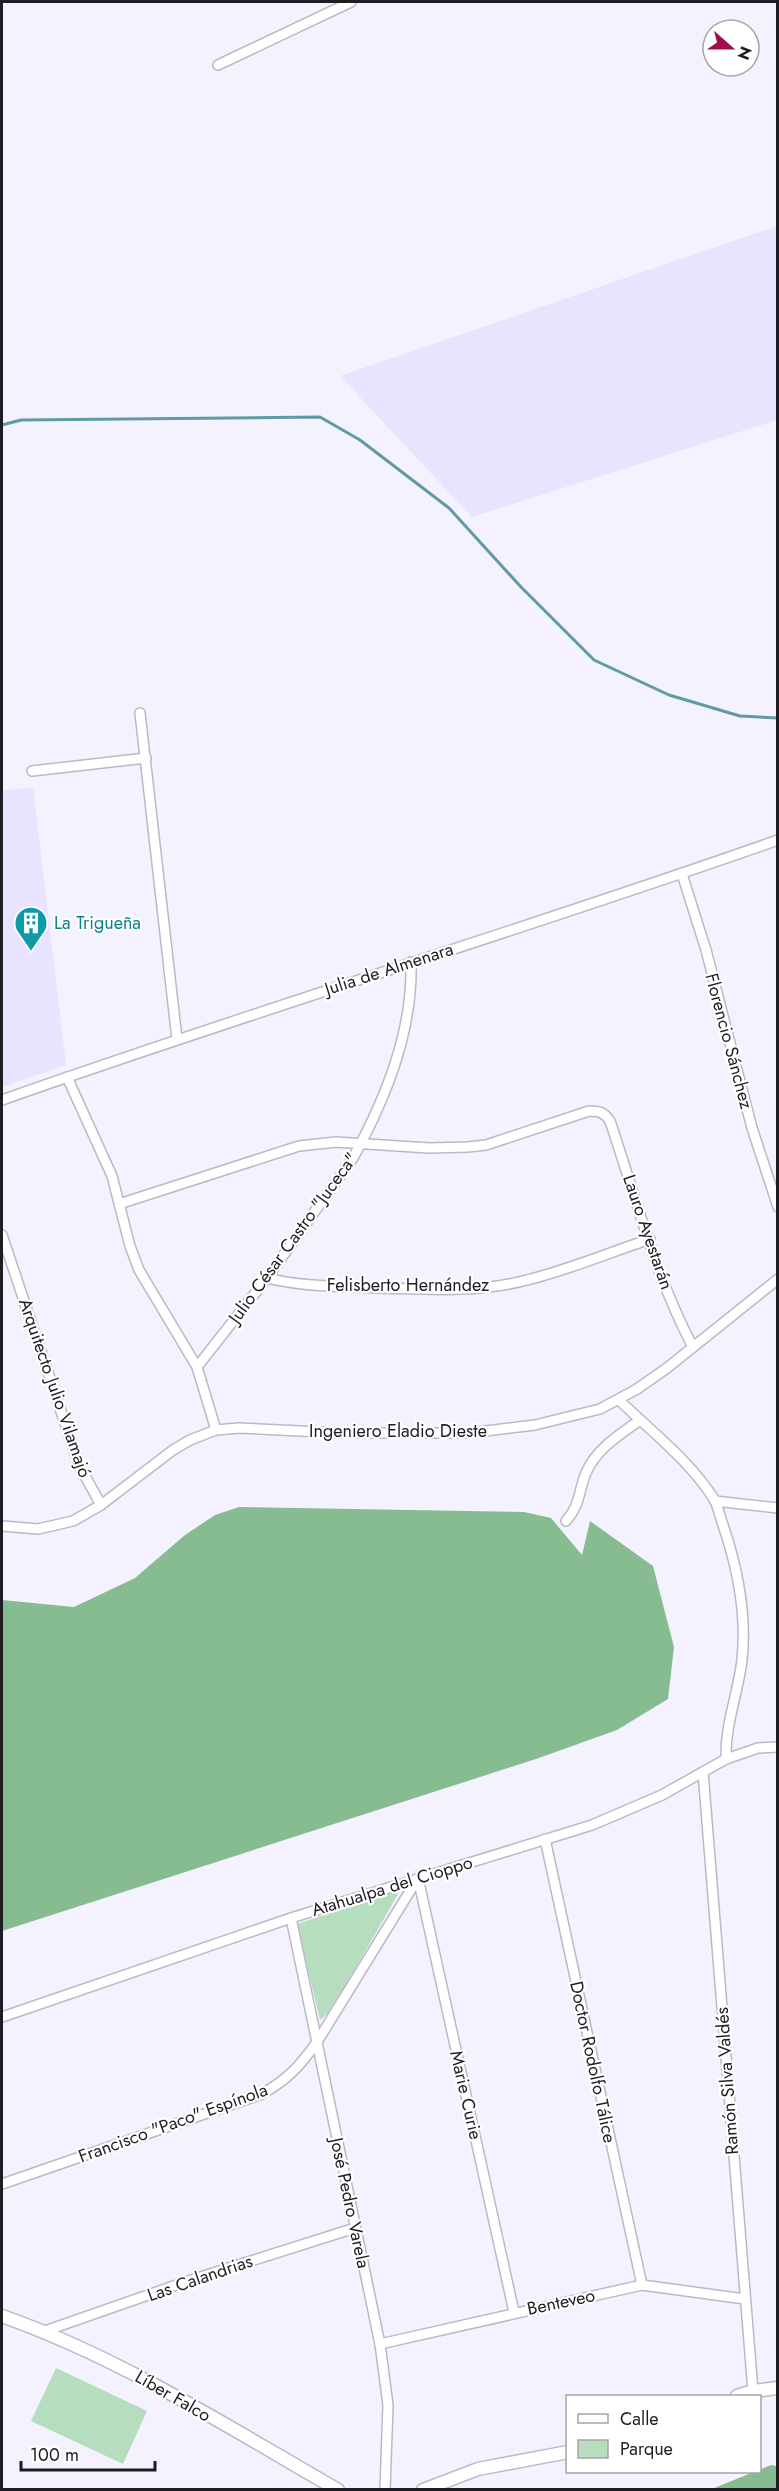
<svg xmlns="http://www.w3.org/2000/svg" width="779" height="2491" font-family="Jost,sans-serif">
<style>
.built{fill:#e8e3ff}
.green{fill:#b6ddbd}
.forest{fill:#87bc91}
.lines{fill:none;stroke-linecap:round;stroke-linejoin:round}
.stream{stroke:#609aa4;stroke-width:3}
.minor-casing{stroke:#bbb8cc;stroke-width:12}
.tertiary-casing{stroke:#bbb8cc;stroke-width:15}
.minor{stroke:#fff;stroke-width:9}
.tertiary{stroke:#fff;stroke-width:12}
.labels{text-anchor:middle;stroke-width:4.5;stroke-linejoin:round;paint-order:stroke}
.culture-label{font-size:18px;fill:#0d838f;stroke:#fff;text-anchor:start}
.street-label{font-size:18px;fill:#1e1d24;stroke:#fff}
</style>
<rect width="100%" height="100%" fill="#f3f2fe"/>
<g class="built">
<path d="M777 226V420L472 517 340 376Z"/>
<path d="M33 787 66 1065 2 1087V791Z"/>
</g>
<g class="green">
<path d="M401 1889 348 1981 327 2014 320 2020 297 1924Z"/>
<path d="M56 2368 147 2411 123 2464 31 2421Z"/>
</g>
<g class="forest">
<path d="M239 1507 524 1512 551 1518 582 1555 590 1521 653 1566 674 1647 668 1699 617 1730 536 1759 2 1931V1600L74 1607 135 1578 185 1535 215 1515Z"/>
<path d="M771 2465 777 2466V2489H712Z"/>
</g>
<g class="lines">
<path class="stream" d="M2 425 21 420 320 417 360 440 449 508 521 587 594 660 669 695 740 716 778 718"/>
<g class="minor-casing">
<g id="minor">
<path d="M218 65 351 2"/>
<path d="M140 713 177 1039"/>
<path d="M32 771 146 758"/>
<path d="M682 874 706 950 752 1128 778 1207"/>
<path d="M67 1077 112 1176 130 1246 139 1270 197 1367 216 1430"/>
<path d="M2 1100C259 1009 520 931 778 840"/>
<path d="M119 1204 299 1146 336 1142 429 1148 468 1147 486 1145 589 1111C599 1111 604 1112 610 1121 635 1195 656 1278 693 1347"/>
<path d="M2 1235 79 1465 101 1505"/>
<path d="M267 1278C303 1287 340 1286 377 1288 425 1289 476 1293 523 1281 566 1271 608 1253 650 1239"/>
<path d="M197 1367 267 1278 353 1158C386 1098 413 1031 411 962"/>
<path d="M619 1400C651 1431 690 1461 714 1499 718 1506 720 1517 723 1525 738 1569 747 1613 742 1660 738 1694 725 1724 726 1759"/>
<path d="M715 1501 778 1508"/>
<path d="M566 1521C581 1504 578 1492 586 1473 596 1449 619 1435 640 1420"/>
<path d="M2 1526 38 1529 73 1521 101 1505 173 1450 190 1440 216 1430 239 1428 340 1433H469L535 1425 600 1409 637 1389 667 1368 778 1279"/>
<path d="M703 1772 753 2391"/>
<path d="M545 1839 642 2285"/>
<path d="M418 1878 514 2312"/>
<path d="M291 1918 380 2344 388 2405 385 2490"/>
<path d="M2 2017 291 1918 592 1825 662 1795 726 1759 758 1748 778 1747"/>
<path d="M2 2184 262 2094C288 2079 300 2066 317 2042L418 1878"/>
<path d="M45 2331 188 2281 355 2228"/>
<path d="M380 2344 642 2285 745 2299"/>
</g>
</g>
<g class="tertiary-casing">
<g id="tertiary">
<path d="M2 2316C121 2358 228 2427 338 2490"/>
<path d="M737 2396 753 2391 778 2388"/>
<path d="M423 2490 478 2469 568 2452"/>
</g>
</g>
<use href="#minor" class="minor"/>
<use href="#tertiary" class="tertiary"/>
</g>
<defs>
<g id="building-pin" transform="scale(1.725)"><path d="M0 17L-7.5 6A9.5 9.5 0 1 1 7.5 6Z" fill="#0f9aa8" stroke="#fff"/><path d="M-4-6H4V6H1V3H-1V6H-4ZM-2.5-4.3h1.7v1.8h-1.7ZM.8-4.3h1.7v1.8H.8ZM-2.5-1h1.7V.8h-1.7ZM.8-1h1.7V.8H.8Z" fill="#fff"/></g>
</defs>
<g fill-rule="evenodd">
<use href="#building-pin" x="31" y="923"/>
</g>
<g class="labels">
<g class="culture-label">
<text x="54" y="929">La Trigueña</text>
</g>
<g class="street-label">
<text transform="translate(389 969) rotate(-18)" y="6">Julia de Almenara</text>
<text transform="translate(729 1041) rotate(75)" y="6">Florencio Sánchez</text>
<text transform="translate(648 1232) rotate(71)" y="6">Lauro Ayestarán</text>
<text transform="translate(293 1238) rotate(-54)" y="6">Julio César Castro "Juceca"</text>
<text x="408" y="1291">Felisberto Hernández</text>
<text transform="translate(55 1388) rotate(71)" y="6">Arquitecto Julio Vilamajó</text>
<text x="398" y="1437">Ingeniero Eladio Dieste</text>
<text transform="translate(392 1886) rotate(-17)" y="6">Atahualpa del Cioppo</text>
<text transform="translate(593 2062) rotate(78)" y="6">Doctor Rodolfo Tálice</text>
<text transform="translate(727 2081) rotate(-94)" y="6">Ramón Silva Valdés</text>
<text transform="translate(466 2095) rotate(77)" y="6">Marie Curie</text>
<text transform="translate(173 2123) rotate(-20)" y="6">Francisco "Paco" Espínola</text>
<text transform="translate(350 2203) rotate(78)" y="6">José Pedro Varela</text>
<text transform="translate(200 2278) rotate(-19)" y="6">Las Calandrias</text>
<text transform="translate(561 2302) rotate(-12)" y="6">Benteveo</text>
<text transform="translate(173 2396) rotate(30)" y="6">Líber Falco</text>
</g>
</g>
<rect width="779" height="2491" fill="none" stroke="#1e1d24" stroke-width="6"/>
<rect x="566" y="2395" width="195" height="78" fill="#ffffff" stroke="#a5a5a7" stroke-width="1.5"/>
<rect x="578" y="2414" width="30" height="9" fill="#ffffff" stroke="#a5a5a7" stroke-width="1.5"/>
<text x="620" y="2425" font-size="18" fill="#1e1d24">Calle</text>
<rect x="578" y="2440" width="30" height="18" fill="#b6ddbd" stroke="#a5a5a7" stroke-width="1.5"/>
<text x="620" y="2455" font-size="18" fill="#1e1d24">Parque</text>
<g transform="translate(731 48) rotate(111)"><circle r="28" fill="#ffffff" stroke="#a5a5a7" stroke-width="1.5"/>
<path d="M0-4.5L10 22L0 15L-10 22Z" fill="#a30c4a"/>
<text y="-9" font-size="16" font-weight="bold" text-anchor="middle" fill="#1e1d24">N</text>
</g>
<path d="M21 2461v9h134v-9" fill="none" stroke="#1e1d24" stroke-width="3"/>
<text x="30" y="2461" font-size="18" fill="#1e1d24" stroke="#ffffff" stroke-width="4.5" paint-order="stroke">100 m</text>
</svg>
